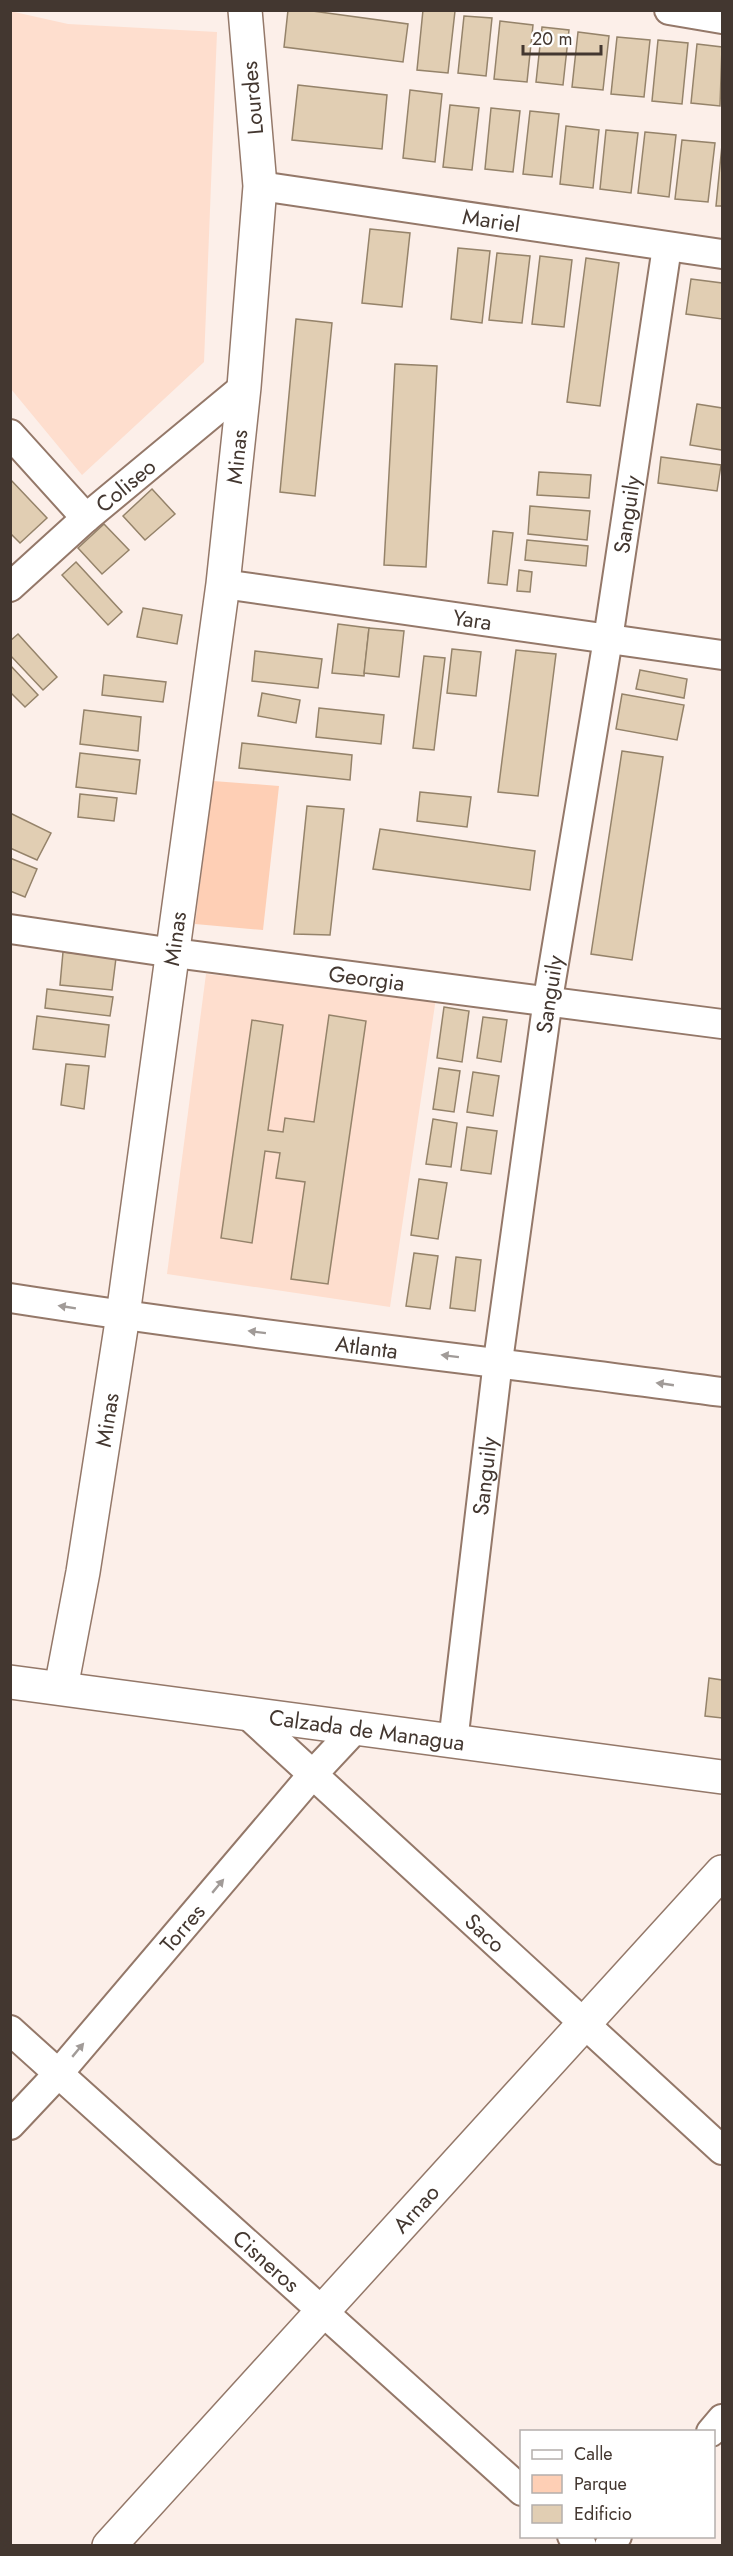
<svg xmlns="http://www.w3.org/2000/svg" width="733" height="2556" font-family="Jost,sans-serif">
<style>
.built{fill:#fedece}
.green{fill:#fecfb5}
.building{fill:#e1ceb3;stroke:#95836a;stroke-width:1.5}
.lines{fill:none;stroke-linecap:round;stroke-linejoin:round}
.street-casing{stroke:#947869;stroke-width:32}
.secondary-casing{stroke:#947869;stroke-width:36}
.primary-casing{stroke:#947869;stroke-width:36}
.street{stroke:#fff;stroke-width:28}
.secondary{stroke:#fff;stroke-width:33}
.primary{stroke:#fff;stroke-width:33}
.oneway{fill:#a19b98}
.labels{text-anchor:middle;stroke-width:5;stroke-linejoin:round;paint-order:stroke}
.street-label{font-size:22px;fill:#433730;stroke:#fff}
</style>
<rect width="100%" height="100%" fill="#fcefe9"/>
<g class="built">
<path d="M10 11 68 24 217 32 204 362 82 475 11 389Z"/>
<path d="M206 974 436 998 390 1307 167 1274Z"/>
</g>
<path class="green" d="M213 781 279 786 263 930 195 924Z"/>
<g class="building">
<path d="M288 10H305L408 24 403 62 284 47Z"/>
<path d="M423 10 455 11 448 73 417 70Z"/>
<path d="M464 16 492 18 486 76 458 73Z"/>
<path d="M500 21 533 25 527 82 494 79Z"/>
<path d="M542 27 569 30 563 85 536 82Z"/>
<path d="M578 32 609 36 603 90 572 87Z"/>
<path d="M617 37 650 40 644 97 611 94Z"/>
<path d="M658 40 688 43 682 104 652 101Z"/>
<path d="M697 44 722 47 720 106 691 103Z"/>
<path d="M298 85 387 95 382 149 292 140Z"/>
<path d="M410 90 442 94 435 162 403 158Z"/>
<path d="M450 105 479 108 472 170 443 167Z"/>
<path d="M491 108 520 111 513 172 485 169Z"/>
<path d="M530 111 559 114 552 177 523 174Z"/>
<path d="M566 126 599 130 593 188 560 184Z"/>
<path d="M606 130 638 133 631 193 600 189Z"/>
<path d="M645 132 676 135 669 197 638 193Z"/>
<path d="M682 140 715 143 708 202 675 199Z"/>
<path d="M722 145V206H716Z"/>
<path d="M370 229 410 233 402 307 362 303Z"/>
<path d="M458 248 490 251 482 323 451 319Z"/>
<path d="M497 253 530 256 522 323 489 320Z"/>
<path d="M540 256 572 260 564 327 532 324Z"/>
<path d="M586 258 619 263 600 406 567 402Z"/>
<path d="M691 279 722 283V319L686 314Z"/>
<path d="M296 319 332 323 315 496 280 492Z"/>
<path d="M395 364 437 366 426 567 384 565Z"/>
<path d="M697 404 722 408V450L690 445Z"/>
<path d="M661 457 721 465 717 491 658 483Z"/>
<path d="M539 472 591 475 589 498 537 495Z"/>
<path d="M10 479 47 518 20 543 10 533Z"/>
<path d="M152 489 175 514 145 540 123 516Z"/>
<path d="M530 506 590 511 587 540 528 534Z"/>
<path d="M104 524 129 550 102 574 78 548Z"/>
<path d="M493 531 513 533 507 585 488 583Z"/>
<path d="M527 540 588 546 586 566 525 560Z"/>
<path d="M76 562 122 612 108 625 62 575Z"/>
<path d="M519 570 532 572 530 592 517 591Z"/>
<path d="M143 608 182 615 177 644 137 637Z"/>
<path d="M338 624 369 628 364 676 332 673Z"/>
<path d="M369 628 404 631 399 677 364 673Z"/>
<path d="M18 634 57 677 43 690 10 655V641Z"/>
<path d="M452 649 481 652 476 696 447 693Z"/>
<path d="M516 650 556 654 538 796 498 792Z"/>
<path d="M255 651 322 659 318 688 252 681Z"/>
<path d="M424 656 445 658 434 750 413 748Z"/>
<path d="M10 665 38 695 25 707 10 692Z"/>
<path d="M640 670 687 679 684 698 636 689Z"/>
<path d="M104 675 166 682 163 702 102 695Z"/>
<path d="M262 693 300 700 296 723 258 716Z"/>
<path d="M622 694 684 705 677 740 616 729Z"/>
<path d="M319 708 384 715 381 744 316 737Z"/>
<path d="M84 710 141 717 138 751 80 744Z"/>
<path d="M242 743 352 755 350 780 239 768Z"/>
<path d="M622 751 663 757 632 960 591 954Z"/>
<path d="M80 753 140 760 136 794 76 787Z"/>
<path d="M420 792 471 797 467 827 417 821Z"/>
<path d="M80 794 117 798 114 821 78 817Z"/>
<path d="M307 806 344 809 330 935 294 934Z"/>
<path d="M10 813 51 833 37 860 10 848Z"/>
<path d="M380 829 535 851 530 890 373 869Z"/>
<path d="M10 858 37 869 25 897 10 891Z"/>
<path d="M63 952 116 958 112 990 60 985Z"/>
<path d="M47 989 113 997 110 1016 45 1008Z"/>
<path d="M444 1007 469 1011 462 1062 437 1058Z"/>
<path d="M329 1015 366 1021 328 1284 291 1279 305 1182 276 1178 280 1153 265 1151 252 1243 221 1238 252 1020 283 1025 268 1130 283 1132 285 1118 314 1122Z"/>
<path d="M37 1016 109 1025 105 1057 33 1049Z"/>
<path d="M483 1017 507 1020 501 1062 477 1058Z"/>
<path d="M66 1064 89 1066 84 1109 61 1105Z"/>
<path d="M439 1068 460 1071 454 1112 433 1109Z"/>
<path d="M473 1072 499 1076 493 1116 467 1112Z"/>
<path d="M433 1119 457 1123 451 1167 426 1164Z"/>
<path d="M467 1127 497 1131 491 1174 461 1170Z"/>
<path d="M419 1179 447 1183 438 1239 411 1235Z"/>
<path d="M414 1253 438 1256 430 1309 406 1306Z"/>
<path d="M456 1257 481 1260 475 1311 450 1308Z"/>
<path d="M709 1678 722 1680V1718L705 1716Z"/>
</g>
<g class="lines">
<g class="street-casing">
<g id="street">
<path d="M669 10 722 19"/>
<path id="s1" d="M260 186 722 254"/>
<path d="M10 434 86 518"/>
<path id="s2" d="M223 584 722 655"/>
<path id="s3" d="M10 587 86 518 244 387"/>
<path id="s4" d="M10 929 174 953 722 1024"/>
<path id="s5" d="M10 1298C247 1335 485 1360 722 1392"/>
<path id="s6" d="M248 1715 722 2150"/>
<path id="s7" d="M453 1742 498 1361 548 999 608 639 667 247"/>
<path id="s8" d="M10 2030 522 2491"/>
<path id="s9" d="M10 2125 58 2074 313 1774 355 1729"/>
<path d="M711 2432 722 2419"/>
<path d="M572 2536 582 2546"/>
<path d="M609 2546 617 2536"/>
</g>
</g>
<g class="secondary-casing">
<g id="secondary">
<path id="s10" d="M61 1688 83 1572 123 1315 223 584 244 387 260 186 245 10"/>
<path id="s11" d="M109 2546 722 1872"/>
</g>
</g>
<g class="primary-casing">
<g id="primary">
<path id="s12" d="M10 1682 722 1777"/>
</g>
</g>
<use href="#street" class="street"/>
<use href="#secondary" class="secondary"/>
<use href="#primary" class="primary"/>
</g>
<defs><path id="oneway-solid" d="M-6-.8H1V-3.2L6.5 0L1 3.2V.8H-6Z" transform="scale(1.5)"/></defs>
<g class="oneway">
<use href="#oneway-solid" transform="translate(67 1307) rotate(-171)"/>
<use href="#oneway-solid" transform="translate(257 1332) rotate(-173)"/>
<use href="#oneway-solid" transform="translate(450 1356) rotate(-173)"/>
<use href="#oneway-solid" transform="translate(665 1384) rotate(-172)"/>
<use href="#oneway-solid" transform="translate(218 1886) rotate(-50)"/>
<use href="#oneway-solid" transform="translate(78 2050) rotate(-50)"/>
</g>
<g class="labels">
<g class="street-label">
<text transform="translate(252 98) rotate(-95)" y="8">Lourdes</text>
<text dy="8" stroke="none"><textPath href="#s1" startOffset="234">Mariel</textPath></text>
<text dy="8" stroke="none"><textPath href="#s10" startOffset="1244">Minas</textPath></text>
<text dy="8" stroke="none"><textPath href="#s3" startOffset="154">Coliseo</textPath></text>
<text dy="8" stroke="none"><textPath href="#s7" startOffset="1240">Sanguily</textPath></text>
<text dy="8" stroke="none"><textPath href="#s2" startOffset="252">Yara</textPath></text>
<text dy="8" stroke="none"><textPath href="#s10" startOffset="758">Minas</textPath></text>
<text dy="8" stroke="none"><textPath href="#s4" startOffset="360">Georgia</textPath></text>
<text dy="8" stroke="none"><textPath href="#s7" startOffset="754">Sanguily</textPath></text>
<text dy="8" stroke="none"><textPath href="#s5" startOffset="360">Atlanta</textPath></text>
<text dy="8" stroke="none"><textPath href="#s10" startOffset="272">Minas</textPath></text>
<text dy="8" stroke="none"><textPath href="#s7" startOffset="268">Sanguily</textPath></text>
<text dy="8" stroke="none"><textPath href="#s12" startOffset="360">Calzada de Managua</textPath></text>
<text dy="8" stroke="none"><textPath href="#s9" startOffset="262">Torres</textPath></text>
<text dy="8" stroke="none"><textPath href="#s6" startOffset="322">Saco</textPath></text>
<text dy="8" stroke="none"><textPath href="#s11" startOffset="456">Arnao</textPath></text>
<text dy="8" stroke="none"><textPath href="#s8" startOffset="345">Cisneros</textPath></text>
</g>
</g>
<rect width="733" height="2556" fill="none" stroke="#433730" stroke-width="24"/>
<rect x="520" y="2430" width="195" height="108" fill="#ffffff" stroke="#b4afac" stroke-width="1.5"/>
<rect x="532" y="2450" width="30" height="9" fill="#ffffff" stroke="#b4afac" stroke-width="1.5"/>
<text x="574" y="2460" font-size="18" fill="#433730">Calle</text>
<rect x="532" y="2475" width="30" height="18" fill="#fecfb5" stroke="#b4afac" stroke-width="1.5"/>
<text x="574" y="2490" font-size="18" fill="#433730">Parque</text>
<rect x="532" y="2505" width="30" height="18" fill="#e1ceb3" stroke="#b4afac" stroke-width="1.5"/>
<text x="574" y="2520" font-size="18" fill="#433730">Edificio</text>
<path d="M523 45v9h78v-9" fill="none" stroke="#433730" stroke-width="3"/>
<text x="532" y="45" font-size="18" fill="#433730" stroke="#ffffff" stroke-width="4.5" paint-order="stroke">20 m</text>
</svg>
